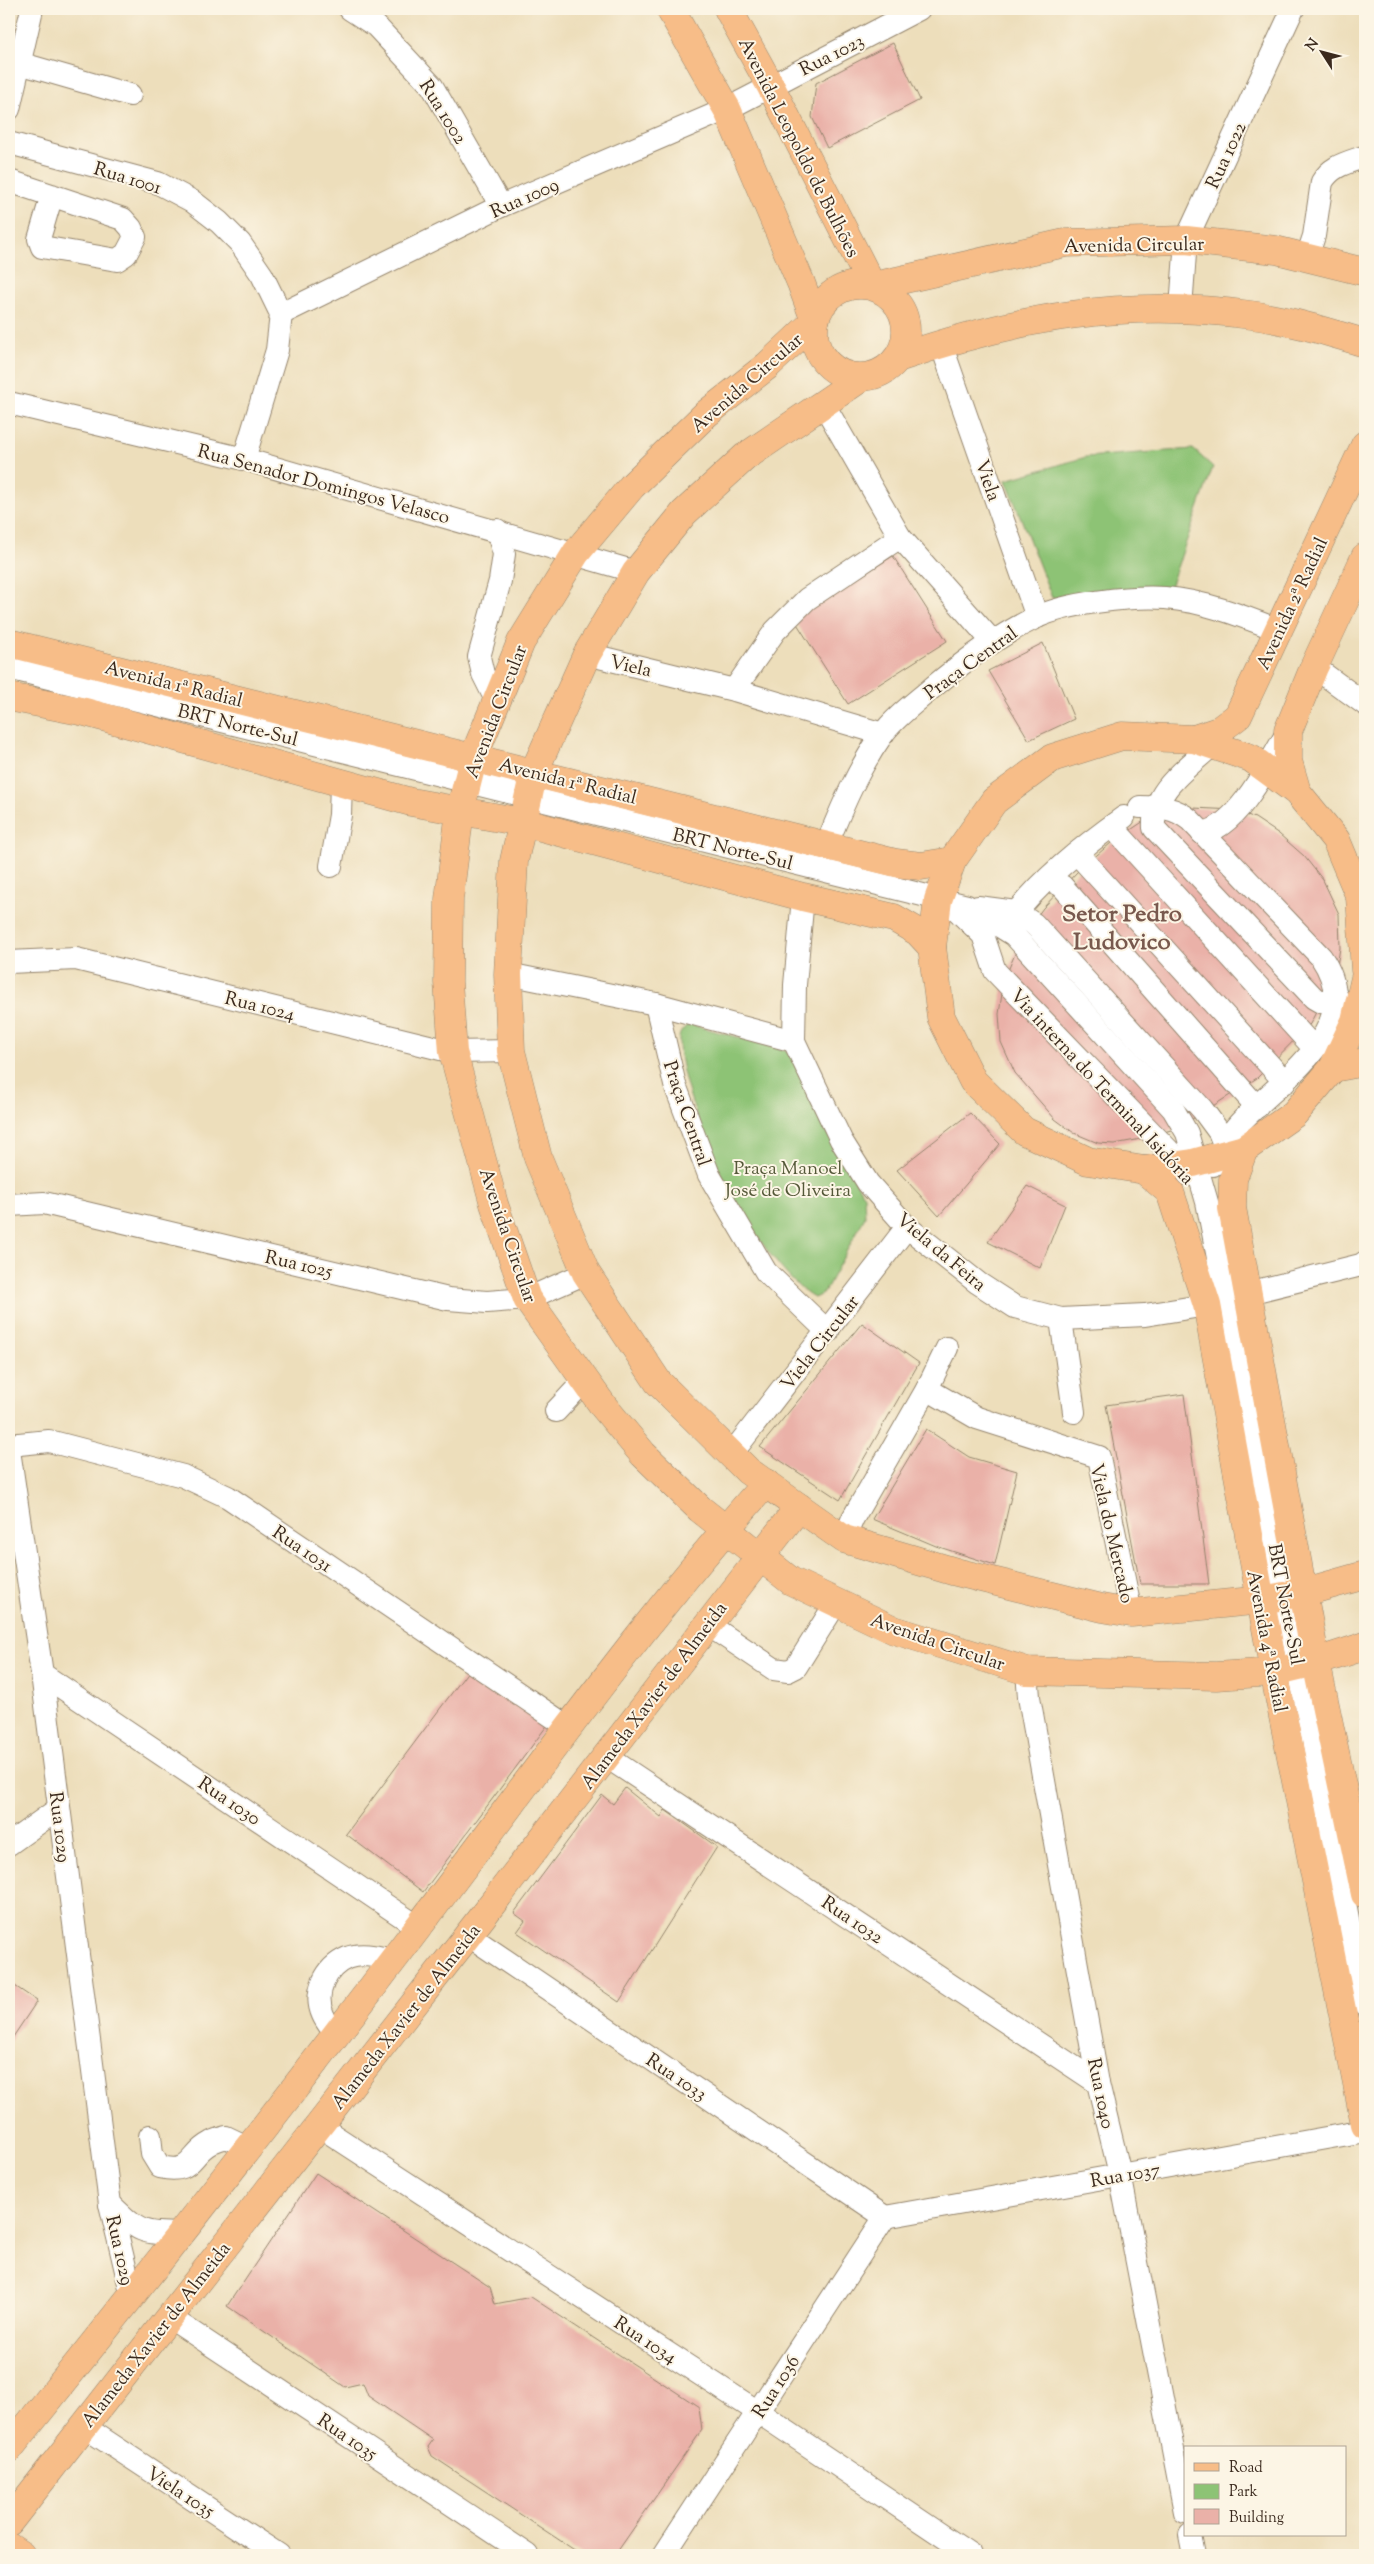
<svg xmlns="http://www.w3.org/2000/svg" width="1374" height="2564" font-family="'Sorts Mill Goudy',serif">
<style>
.green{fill:#8dc375;stroke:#64764a}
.building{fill:#eab1a8}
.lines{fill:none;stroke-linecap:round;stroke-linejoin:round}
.minor-casing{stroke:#94846c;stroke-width:24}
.major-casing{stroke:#94846c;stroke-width:29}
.minor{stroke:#fff;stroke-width:22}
.major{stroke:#f7bd88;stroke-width:28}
.labels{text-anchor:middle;stroke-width:4;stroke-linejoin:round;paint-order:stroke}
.street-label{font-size:19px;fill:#3b2a1e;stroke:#fcf5e5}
.park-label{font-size:19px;fill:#545838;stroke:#fcf5e5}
.district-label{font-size:24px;font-weight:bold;fill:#78594e;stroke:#fcf5e5}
</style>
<rect width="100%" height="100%" fill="#fcf5e5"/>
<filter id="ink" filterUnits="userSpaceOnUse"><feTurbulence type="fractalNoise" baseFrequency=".02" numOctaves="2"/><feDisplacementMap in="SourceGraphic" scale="10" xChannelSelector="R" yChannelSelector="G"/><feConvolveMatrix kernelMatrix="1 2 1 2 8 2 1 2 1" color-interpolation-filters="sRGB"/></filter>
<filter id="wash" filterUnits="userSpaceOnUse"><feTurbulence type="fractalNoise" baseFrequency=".0096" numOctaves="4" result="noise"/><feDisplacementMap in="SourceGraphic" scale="20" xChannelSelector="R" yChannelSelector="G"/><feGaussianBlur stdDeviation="1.12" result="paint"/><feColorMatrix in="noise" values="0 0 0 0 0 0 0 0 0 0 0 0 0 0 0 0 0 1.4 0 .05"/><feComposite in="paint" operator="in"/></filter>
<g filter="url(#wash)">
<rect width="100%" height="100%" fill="#eddebb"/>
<g class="green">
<path d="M1193 449 1213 467 1170 587 1052 598 1006 480 1086 457Z"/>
<path d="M689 1024 784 1050 793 1057 822 1123 864 1196 865 1217 824 1293 814 1298C789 1285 754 1233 739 1208 717 1171 678 1082 679 1040 679 1032 683 1029 689 1024Z"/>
</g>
<g id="blocks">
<g class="building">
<path d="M893 43 920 100 827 148 812 117 816 83Z"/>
<path d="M893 556 947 641 848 704 794 619Z"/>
<path d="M1043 643 1074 719 1029 740 988 671Z"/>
<path d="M1193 808 1235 810 1255 818 1279 834 1304 856 1323 880 1339 914 1340 948 1336 972 1310 1024 1257 1078 1178 1128 1136 1140 1114 1144 1098 1143 1074 1133 1055 1119 1015 1073 1001 1042 999 1014 1004 980 1023 935 1043 908 1077 872 1111 843 1153 815Z"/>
<path d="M970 1113 1000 1144 939 1216 897 1170Z"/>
<path d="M1027 1186 1065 1205 1040 1268 988 1242Z"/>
<path d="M862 1323 919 1363 840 1500 760 1447Z"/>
<path d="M1184 1394 1209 1584H1140L1106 1405Z"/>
<path d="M926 1429 969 1457 1017 1471 995 1565 936 1546 872 1519Z"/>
<path d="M472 1666 549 1723 423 1892 346 1834Z"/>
<path d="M625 1788 661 1817 665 1810 717 1847 619 2002 517 1932 525 1921 514 1913 602 1795 613 1804Z"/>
<path d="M9 1982 37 2001 9 2043Z"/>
<path d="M316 2173 490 2287 495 2304 531 2297 699 2407 702 2430 615 2555H582L432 2456 428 2447 433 2440 368 2396 363 2383 345 2387 227 2306Z"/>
</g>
</g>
</g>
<g filter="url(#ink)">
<use href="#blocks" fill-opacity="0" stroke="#94846c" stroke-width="1"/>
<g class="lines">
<g class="minor-casing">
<g id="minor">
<path d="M350 9 376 26 432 86 501 206"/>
<path d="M19 63 130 95"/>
<path d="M9 109 32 9"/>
<path d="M9 143 158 183 192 201 219 222 240 243 262 275 281 314 277 350 244 459"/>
<path d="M9 181 123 219 131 228 135 237 126 254 117 260 42 247 39 239 52 195"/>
<path d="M1307 257 1314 236 1322 182C1331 166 1346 163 1363 157"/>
<path d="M1181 308 1186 240 1293 9"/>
<path d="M281 314 501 206 727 109 919 9"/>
<path d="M941 344 1037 617"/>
<path d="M9 403 244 459 636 572"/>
<path d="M823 403 900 537 992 641"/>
<path d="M587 654 734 690 883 734"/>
<path d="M1314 667 1365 704"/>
<path d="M9 668 967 906 1014 935 1173 1109 1187 1133 1207 1202 1365 2005"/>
<path d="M734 690 775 631 807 599 900 537"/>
<path d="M496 700 483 674 479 657 500 581 504 554 497 530"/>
<path d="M1223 734C1198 763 1151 785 1154 828L1314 998 1321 1002 1337 997"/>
<path d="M1140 807C1161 807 1174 807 1190 820L1321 957C1370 1029 1278 1080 1237 1126 1227 1137 1219 1151 1213 1165"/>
<path d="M1115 824 1116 831 1314 1048"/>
<path d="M1202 833C1238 828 1271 760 1288 731"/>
<path d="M826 846C842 807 858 769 882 735 895 717 916 702 932 688 964 661 997 636 1035 618 1065 603 1131 596 1165 598 1204 601 1242 616 1278 630"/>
<path d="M1080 851 1082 859 1285 1082"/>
<path d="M331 866 340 815 341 783"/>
<path d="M1048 879 1062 886 1257 1107"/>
<path d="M803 897 795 985 794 1041 841 1140 868 1183 907 1227 978 1283 1015 1307 1061 1319 1145 1315 1207 1305"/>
<path d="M978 907 1016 912 1034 924 1202 1109 1219 1132 1224 1144"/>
<path d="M957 910 983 935 995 971 1176 1158 1189 1175"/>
<path d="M1008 923C1039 881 1082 847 1124 817"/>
<path d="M9 962 76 959 453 1052 511 1051"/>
<path d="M508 974 656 1004 794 1041"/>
<path d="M656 1004 675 1085 709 1175 766 1272 828 1332"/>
<path d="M9 1205 44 1203 448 1299 487 1302 527 1299 586 1273"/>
<path d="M1248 1293 1361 1265 1365 1262"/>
<path d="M1061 1319 1074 1412"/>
<path d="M927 1389 977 1418 1099 1457 1131 1613"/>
<path d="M556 1411 585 1380"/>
<path d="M9 1445 49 1441 183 1476 228 1497 568 1727"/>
<path d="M9 1450 42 1674 110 2204 132 2296"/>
<path d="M730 1456 907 1227"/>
<path d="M844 1539 853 1518 927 1389 947 1348"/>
<path d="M707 1624 774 1669 788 1671 796 1667 836 1603"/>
<path d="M1027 1671 1029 1697 1098 2083 1120 2174 1185 2512"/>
<path d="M42 1674 418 1927"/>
<path d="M607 1757 1098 2083"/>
<path d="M9 1844 58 1809"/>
<path d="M468 1935 885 2217"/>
<path d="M336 2035C332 2029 326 2022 323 2015 313 1993 326 1967 347 1958 361 1952 379 1957 393 1960"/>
<path d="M319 2126 758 2412 971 2555"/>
<path d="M150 2136 152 2154 160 2167C194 2175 189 2154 211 2143 215 2140 221 2139 226 2137L249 2148"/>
<path d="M110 2204C140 2233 140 2233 182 2234"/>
<path d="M885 2217 1365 2131"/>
<path d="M169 2317 528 2555"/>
<path d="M83 2426 279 2555"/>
<path d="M1190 2535 1194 2555"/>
<path d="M664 2555 885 2217"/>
</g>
</g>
<g class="major-casing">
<g id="major">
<path d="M670 9 727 109 801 283 815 321"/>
<path d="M728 9 770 85 872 286"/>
<circle cx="860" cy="331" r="46"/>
<path d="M874 286 1065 243 1186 240 1276 250 1365 272"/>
<path d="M814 322 767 366 706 414 632 486 576 553 521 642 474 756 460 811 449 899 448 982 453 1052 494 1204 527 1299 604 1407 643 1454 700 1509 791 1581 894 1630 1027 1671 1216 1676 1274 1672 1316 1662 1365 1646"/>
<path d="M898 358C1018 317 1124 298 1251 315 1290 320 1328 332 1365 343"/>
<path d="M861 378 745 457 684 513 636 572 587 654 534 772 514 861 508 974 511 1051 538 1158 586 1273 658 1382 748 1471 844 1539 956 1572 1102 1608 1131 1613 1262 1600 1305 1592 1365 1575"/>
<path d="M9 643 896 863 921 866 952 861"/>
<path d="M9 697 85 712 411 802 522 822 803 897 894 918 918 932 932 947"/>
<path d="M1194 739 1218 731 1238 716 1365 445"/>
<path d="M1297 792 1288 761V731L1314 667 1365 557"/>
<path d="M1365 970 1360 897 1336 840 1297 792 1251 758 1194 739 1122 736 1052 758 994 801 952 861 938 900 932 947 941 1017 973 1081 1024 1131 1088 1161 1144 1170 1193 1163 1244 1149 1294 1114 1333 1068 1355 1021 1365 978"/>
<path d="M1333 1068 1365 1062"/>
<path d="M1244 1149 1233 1179 1232 1208 1316 1662 1365 1894"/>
<path d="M1144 1170 1170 1192 1207 1305 1274 1672 1365 2124"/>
<path d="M9 2449C147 2278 283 2105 416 1930 531 1779 640 1625 766 1483"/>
<path d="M9 2522 468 1935 799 1507"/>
<path d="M9 2547 21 2555"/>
</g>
</g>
<use href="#minor" class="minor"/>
<use href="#major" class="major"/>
</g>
</g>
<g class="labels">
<g class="street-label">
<text transform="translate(831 54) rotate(-27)" y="7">Rua 1023</text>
<text transform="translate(444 111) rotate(58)" y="7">Rua 1002</text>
<text transform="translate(800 147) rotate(63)" y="7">Avenida Leopoldo de Bulhões</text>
<text transform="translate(1225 155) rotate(-65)" y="7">Rua 1022</text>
<text transform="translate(128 177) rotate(17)" y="7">Rua 1001</text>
<text transform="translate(524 197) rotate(-24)" y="7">Rua 1009</text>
<text transform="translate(1134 244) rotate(-1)" y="7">Avenida Circular</text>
<text transform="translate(746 382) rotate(-41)" y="7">Avenida Circular</text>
<text transform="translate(989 480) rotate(71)" y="7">Viela</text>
<text transform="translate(324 483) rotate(15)" y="7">Rua Senador Domingos Velasco</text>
<text transform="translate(1291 603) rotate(-65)" y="7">Avenida 2ª Radial</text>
<text transform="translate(970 662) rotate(-36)" y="7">Praça Central</text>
<text transform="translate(631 665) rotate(13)" y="7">Viela</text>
<text transform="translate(174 683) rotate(14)" y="7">Avenida 1ª Radial</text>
<text transform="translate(495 711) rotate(-69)" y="7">Avenida Circular</text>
<text transform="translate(238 724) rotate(14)" y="7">BRT Norte-Sul</text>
<text transform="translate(568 780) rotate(14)" y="7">Avenida 1ª Radial</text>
<text transform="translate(733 848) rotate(14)" y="7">BRT Norte-Sul</text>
<text transform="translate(260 1005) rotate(14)" y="7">Rua 1024</text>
<text transform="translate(1103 1086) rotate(47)" y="7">Via interna do Terminal Isidória</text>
<text transform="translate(688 1113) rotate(71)" y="7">Praça Central</text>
<text transform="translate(509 1235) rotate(71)" y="7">Avenida Circular</text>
<text transform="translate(942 1251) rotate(40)" y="7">Viela da Feira</text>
<text transform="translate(299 1263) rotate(13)" y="7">Rua 1025</text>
<text transform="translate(819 1342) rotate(-52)" y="7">Viela Circular</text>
<text transform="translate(1113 1533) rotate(77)" y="7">Viela do Mercado</text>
<text transform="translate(303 1548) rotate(34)" y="7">Rua 1031</text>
<text transform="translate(1287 1604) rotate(79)" y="7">BRT Norte-Sul</text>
<text transform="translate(938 1641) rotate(19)" y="7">Avenida Circular</text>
<text transform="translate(1268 1641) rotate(79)" y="7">Avenida 4ª Radial</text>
<text transform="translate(653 1695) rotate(-53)" y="7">Alameda Xavier de Almeida</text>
<text transform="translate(230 1800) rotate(34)" y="7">Rua 1030</text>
<text transform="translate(61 1827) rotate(83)" y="7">Rua 1029</text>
<text transform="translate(853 1919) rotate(34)" y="7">Rua 1032</text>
<text transform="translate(405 2016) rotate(-52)" y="7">Alameda Xavier de Almeida</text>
<text transform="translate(677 2076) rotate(34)" y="7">Rua 1033</text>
<text transform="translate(1102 2093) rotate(78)" y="7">Rua 1040</text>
<text transform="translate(1125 2174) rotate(-10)" y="7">Rua 1037</text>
<text transform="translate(121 2250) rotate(77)" y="7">Rua 1029</text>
<text transform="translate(155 2334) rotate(-52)" y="7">Alameda Xavier de Almeida</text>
<text transform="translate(646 2339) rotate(33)" y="7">Rua 1034</text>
<text transform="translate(775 2386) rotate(-57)" y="7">Rua 1036</text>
<text transform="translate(348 2436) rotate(34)" y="7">Rua 1035</text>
<text transform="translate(181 2491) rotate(33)" y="7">Viela 1035</text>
</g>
<g class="park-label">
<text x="788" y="1174">Praça Manoel<tspan x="788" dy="22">José de Oliveira</tspan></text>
</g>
<g class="district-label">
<text x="1122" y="921">Setor Pedro<tspan x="1122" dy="28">Ludovico</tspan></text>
</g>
</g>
<rect width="1374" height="2564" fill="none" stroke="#fcf5e5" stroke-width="30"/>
<rect x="1184" y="2446" width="162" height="90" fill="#fcf5e5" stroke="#afa495"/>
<rect x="1194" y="2463" width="25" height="8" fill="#f7bd88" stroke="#afa495"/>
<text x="1229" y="2472" font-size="15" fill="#3b2a1e">Road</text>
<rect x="1194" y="2484" width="25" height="15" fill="#8dc375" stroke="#afa495"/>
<text x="1229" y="2496" font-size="15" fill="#3b2a1e">Park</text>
<rect x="1194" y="2509" width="25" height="15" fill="#eab1a8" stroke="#afa495"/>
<text x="1229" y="2522" font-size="15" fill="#3b2a1e">Building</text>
<g transform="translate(1322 52) rotate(306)" stroke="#fcf5e5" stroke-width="4" paint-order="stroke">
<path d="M0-4L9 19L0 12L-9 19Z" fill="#3b2a1e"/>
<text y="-8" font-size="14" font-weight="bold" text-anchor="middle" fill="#3b2a1e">N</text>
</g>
</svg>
